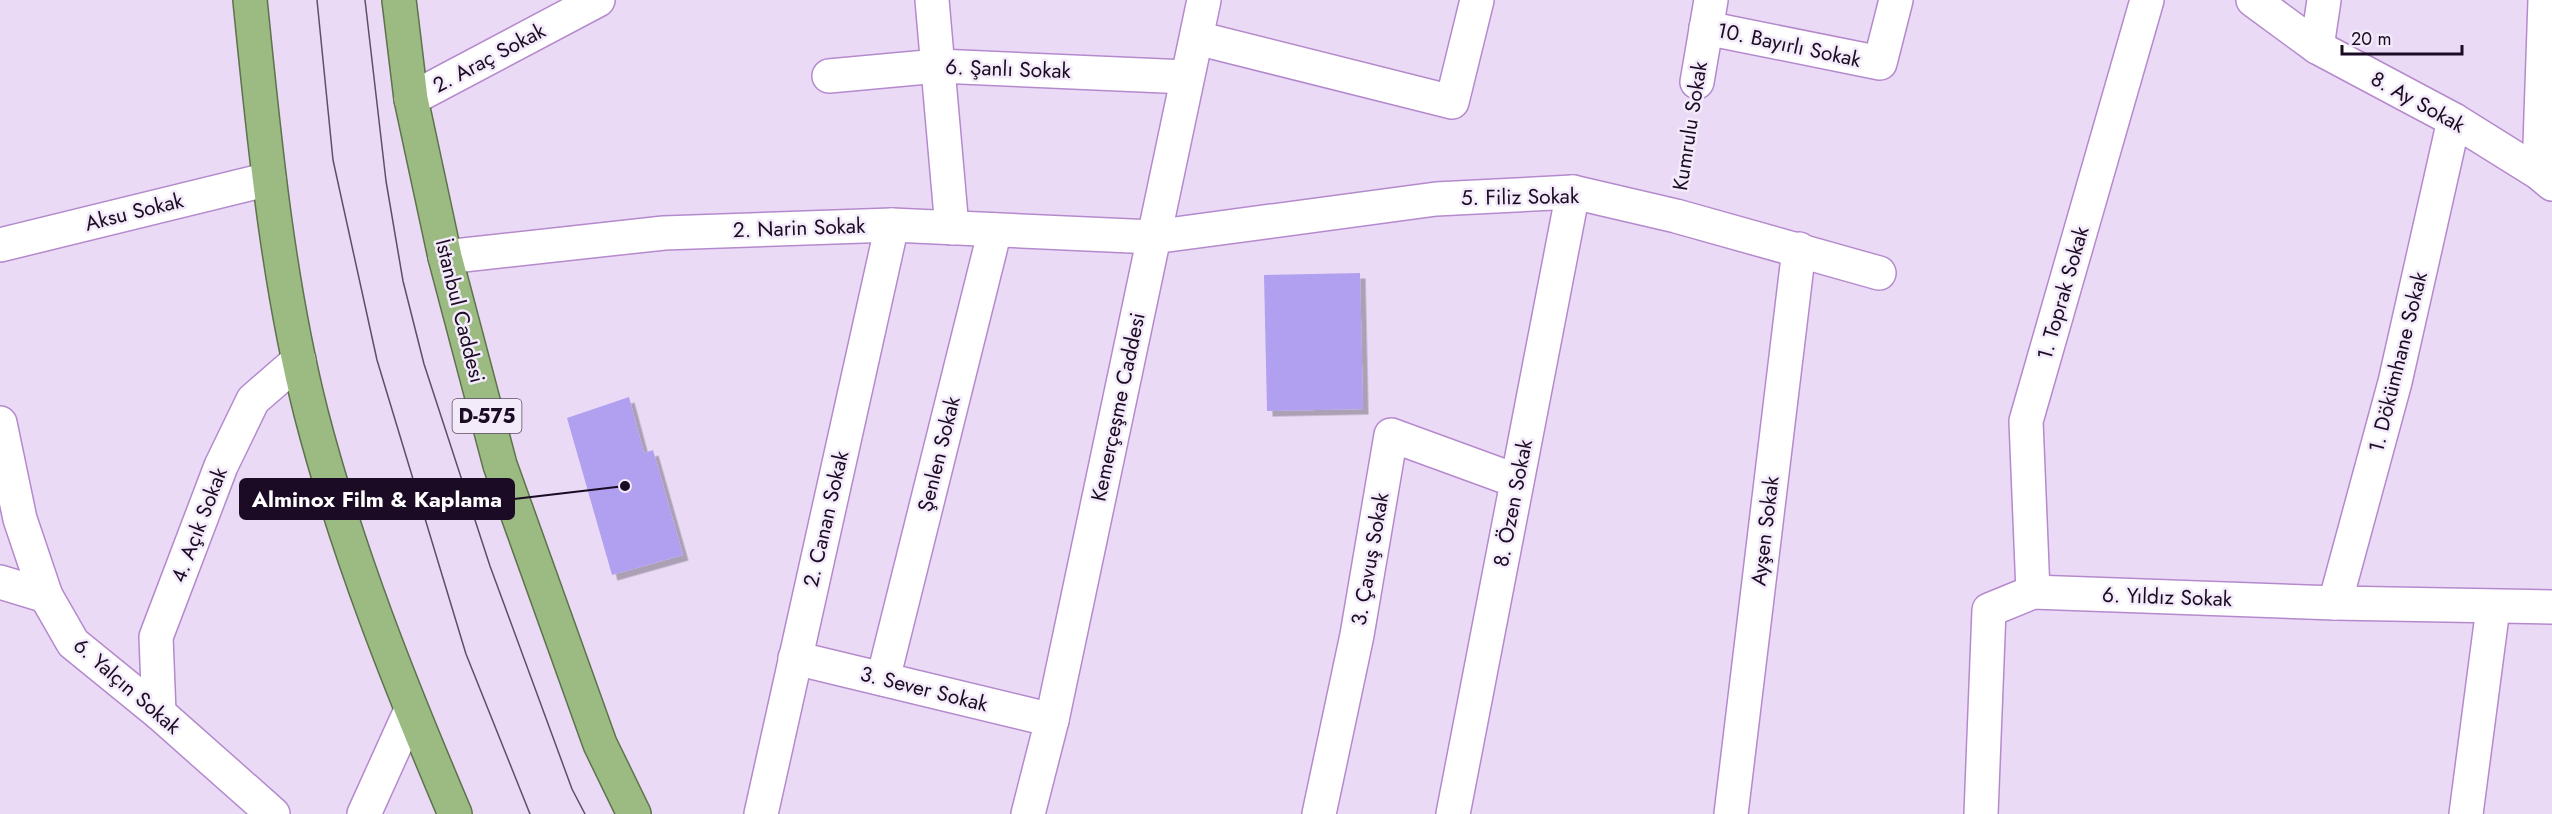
<svg xmlns="http://www.w3.org/2000/svg" width="2552" height="814" font-family="Jost,sans-serif">
<style>
.building{fill:#b1a0f0;filter:url(#shadow)}
.lines{fill:none;stroke-linecap:round;stroke-linejoin:round}
.minor-casing{stroke:#b58acd;stroke-width:36}
.secondary-casing{stroke:#b58acd;stroke-width:36}
.trunk-casing{stroke:#5e724d;stroke-width:36}
.path{stroke:#83728d;stroke-width:4;stroke-dasharray:3 4.5;stroke-linecap:butt}
.minor{stroke:#fff;stroke-width:33}
.secondary{stroke:#fff;stroke-width:33}
.trunk{stroke:#9bbb82;stroke-width:33}
.tram{stroke:#5f4e68;stroke-width:1.5}
.labels{text-anchor:middle;stroke-width:5;stroke-linejoin:round;paint-order:stroke}
.shield{fill:#f3ebf9;stroke:#5c4e64;stroke-width:1.5}
.shield-label{font-size:20px;font-weight:bold;fill:#1c0b24}
.street-label{font-size:21px;fill:#1c0b24;stroke:#f3ebf9}
.leader{fill:none;stroke:#1c0b24;stroke-width:2}
.callout-dot{fill:#1c0b24;stroke:#f3ebf9;stroke-width:2}
.callout{fill:#1c0b24;stroke:#1c0b24;stroke-width:2}
.callout-label{font-size:22px;text-anchor:middle;font-weight:bold;fill:#fff}
</style>
<defs>
<filter id="shadow"><feDropShadow dx="5.5" dy="5.5" stdDeviation="0" flood-color="#0004"/></filter>
</defs>
<rect width="100%" height="100%" fill="#ebdaf6"/>
<g class="building">
<path d="M1360 273 1363 409 1267 411 1264 275Z"/>
<path d="M629 397 644 453 653 450 683 555 612 575 567 418Z"/>
</g>
<g class="lines">
<g class="minor-casing">
<g id="minor">
<path d="M932 0 952 228"/>
<path d="M2253 0 2317 47 2454 120 2539 173 2552 184"/>
<path d="M1706 28 1880 63 1896 0"/>
<path d="M1197 38 1452 102 1477 0"/>
<path d="M2317 47 2324 0"/>
<path d="M829 76 938 66 1187 77"/>
<path d="M1697 82 1711 0"/>
<path d="M411 99 598 0"/>
<path d="M2539 173 2545 0"/>
<path d="M0 245 269 179"/>
<path d="M445 257 664 233 892 225 1153 237 1436 199 1573 192 1676 216 1879 273"/>
<path d="M0 423 20 519 46 596 73 643 159 713 273 814"/>
<path d="M0 582 46 596"/>
<path d="M2033 592 2026 421 2147 0"/>
<path d="M2335 603 2395 382 2454 120"/>
<path d="M795 658 1052 720"/>
<path d="M883 679 995 230"/>
<path d="M159 713 156 637 221 466 253 400 299 360"/>
<path d="M364 814 411 710"/>
<path d="M761 814 892 225"/>
<path d="M1319 814 1357 635 1391 435 1517 481"/>
<path d="M1453 814 1573 192"/>
<path d="M1731 814 1799 249"/>
<path d="M1981 814 1989 610 2033 592 2335 603 2552 607"/>
<path d="M2466 814 2493 608"/>
</g>
</g>
<g class="secondary-casing">
<path id="secondary" d="M1028 814 1052 720 1204 0"/>
</g>
<g class="trunk-casing">
<g id="trunk">
<path d="M250 0C264 138 277 278 311 413 347 552 399 682 455 814"/>
<path d="M399 0 411 99 445 257 500 465 600 744 634 814"/>
</g>
</g>
<path class="path" d="M1682 180 1691 119"/>
<use href="#minor" class="minor"/>
<use href="#secondary" class="secondary"/>
<use href="#trunk" class="trunk"/>
<g class="tram">
<path d="M317 0 333 160 377 360 466 654 530 814"/>
<path d="M365 0 386 181 403 281 424 364 490 566 572 789 585 814"/>
</g>
</g>
<g class="labels">
<rect class="shield" x="452.5" y="399" width="69" height="34" rx="4.5"/>
<g class="shield-label">
<text x="487" y="423">D-575</text>
</g>
<g class="street-label">
<text transform="translate(1789 45) rotate(12)" y="7">10. Bayırlı Sokak</text>
<text transform="translate(489 58) rotate(-28)" y="7">2. Araç Sokak</text>
<text transform="translate(1008 69) rotate(2)" y="7">6. Şanlı Sokak</text>
<text transform="translate(2418 102) rotate(29)" y="7">8. Ay Sokak</text>
<text transform="translate(1690 126) rotate(-81)" y="7">Kumrulu Sokak</text>
<text transform="translate(1520 197) rotate(-1)" y="7">5. Filiz Sokak</text>
<text transform="translate(134 212) rotate(-14)" y="7">Aksu Sokak</text>
<text transform="translate(799 228) rotate(-2)" y="7">2. Narin Sokak</text>
<text transform="translate(2063 293) rotate(-74)" y="7">1. Toprak Sokak</text>
<text transform="translate(460 311) rotate(76)" y="7">İstanbul Caddesi</text>
<text transform="translate(2398 362) rotate(-76)" y="7">1. Dökümhane Sokak</text>
<text transform="translate(1118 407) rotate(-78)" y="7">Kemerçeşme Caddesi</text>
<text transform="translate(939 454) rotate(-76)" y="7">Şenlen Sokak</text>
<text transform="translate(1513 503) rotate(-79)" y="7">8. Özen Sokak</text>
<text transform="translate(826 519) rotate(-77)" y="7">2. Canan Sokak</text>
<text transform="translate(199 525) rotate(-69)" y="7">4. Açık Sokak</text>
<text transform="translate(1765 531) rotate(-83)" y="7">Ayşen Sokak</text>
<text transform="translate(1370 559) rotate(-80)" y="7">3. Çavuş Sokak</text>
<text transform="translate(2167 597) rotate(2)" y="7">6. Yıldız Sokak</text>
<text transform="translate(127 686) rotate(41)" y="7">6. Yalçın Sokak</text>
<text transform="translate(924 689) rotate(14)" y="7">3. Sever Sokak</text>
</g>
</g>
<path class="leader" d="M625 486L514 499"/>
<circle class="callout-dot" cx="625" cy="486" r="6"/>
<rect class="callout" x="240" y="479" width="274" height="40" rx="6"/>
<g class="callout-label">
<text x="377" y="507">Alminox Film &amp; Kaplama</text>
</g>
<path d="M2342 45v9h120v-9" fill="none" stroke="#1c0b24" stroke-width="3"/>
<text x="2351" y="45" font-size="18" fill="#1c0b24" stroke="#f3ebf9" stroke-width="4.5" paint-order="stroke">20 m</text>
</svg>
